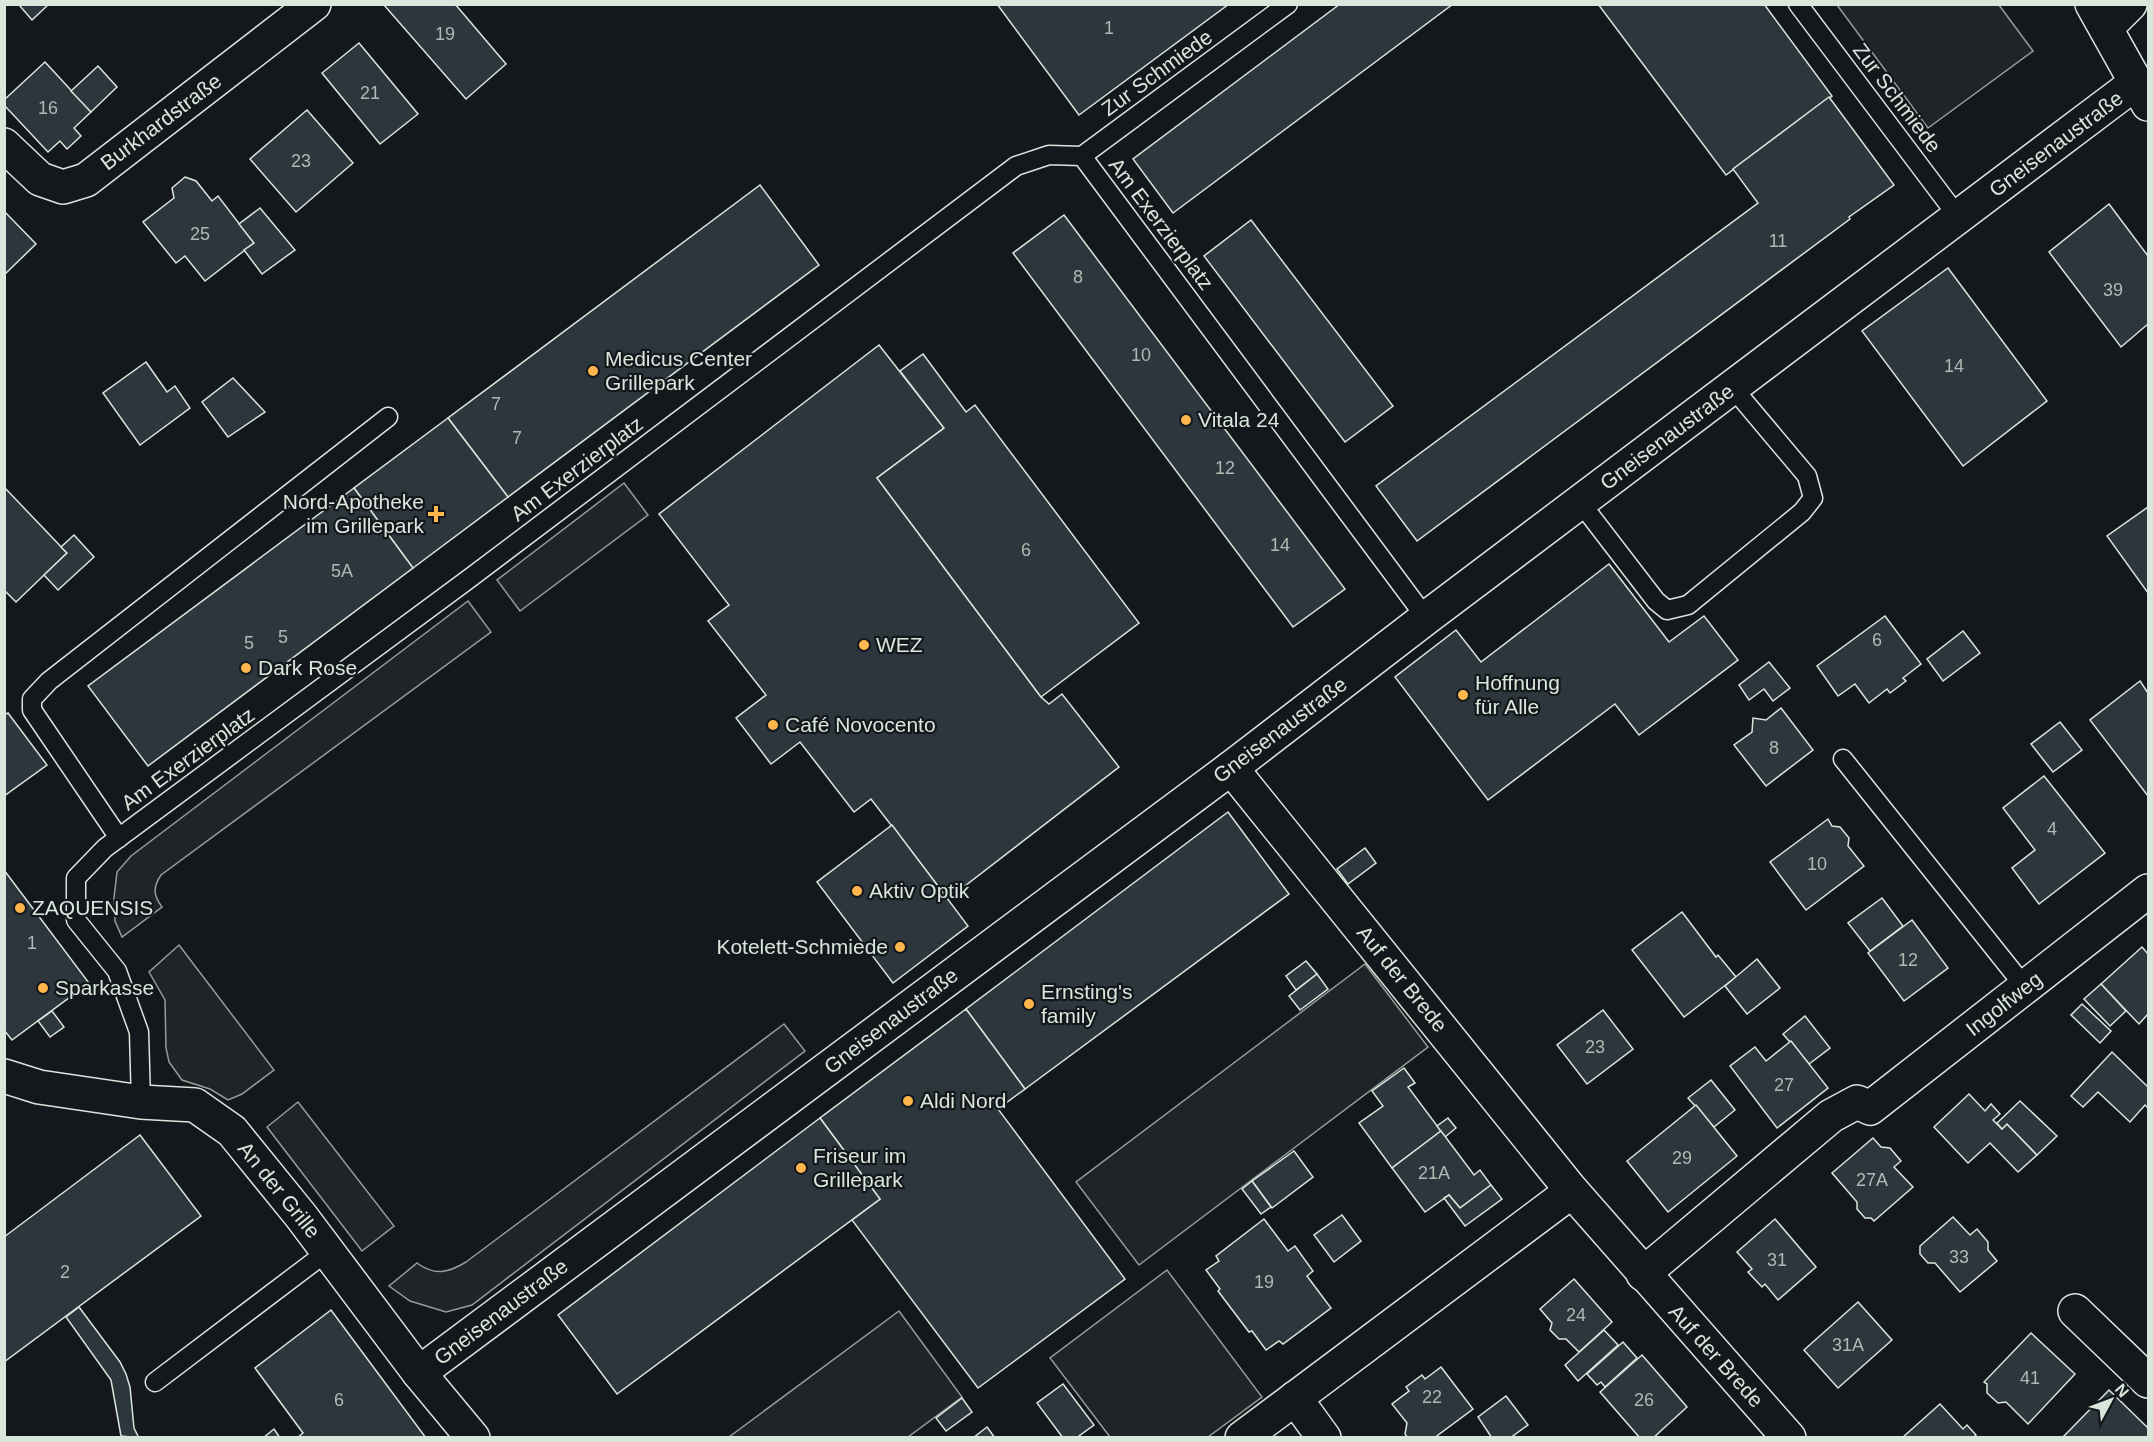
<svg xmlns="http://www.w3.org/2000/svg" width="2153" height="1442" font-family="Arial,sans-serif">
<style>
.green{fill:#202428;stroke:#939e99;stroke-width:1.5}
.building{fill:#2c363c;stroke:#d8e6dc;stroke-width:1.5}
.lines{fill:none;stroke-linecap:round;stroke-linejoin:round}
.service-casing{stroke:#d8e6dc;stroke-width:21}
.minor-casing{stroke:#d8e6dc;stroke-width:36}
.service{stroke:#14181c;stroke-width:18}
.minor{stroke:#14181c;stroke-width:33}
.poi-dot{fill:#ffb74d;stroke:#14181c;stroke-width:2}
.labels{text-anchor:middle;stroke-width:4.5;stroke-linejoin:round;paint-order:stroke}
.number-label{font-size:18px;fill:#adbab4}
.street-label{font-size:21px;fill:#d8e6dc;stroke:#14181c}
.poi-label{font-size:21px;fill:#d8e6dc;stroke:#14181c;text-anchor:start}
</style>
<rect width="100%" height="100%" fill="#14181c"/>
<g class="green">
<path d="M1837 5H1999L2033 51 1928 128Z"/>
<path d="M624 483 648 515 520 611 497 580Z"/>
<path d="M468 601 491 632 161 875C153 887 153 895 162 907L122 937 115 921 114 898 117 872 131 856Z"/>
<path d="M179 945 274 1070 242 1094 228 1100 210 1089 182 1080 169 1062 166 1048 165 1000 149 972Z"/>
<path d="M1365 964 1428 1047 1139 1265 1076 1182Z"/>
<path d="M784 1024 805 1051 472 1305 446 1312 410 1301 389 1286 417 1263C435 1276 448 1273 466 1262Z"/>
<path d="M298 1102 394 1226 362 1251 267 1127Z"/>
<path d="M1167 1270 1262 1397 1208 1437H1110L1050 1358Z"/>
<path d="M899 1311 962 1397 908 1437H729Z"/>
</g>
<g class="building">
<path d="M22 4H49L32 20 20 6Z"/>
<path d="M455 4 506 64 466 99 384 5Z"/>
<path d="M997 4H1229L1079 115Z"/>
<path d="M1340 4H1453L1173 213 1133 159Z"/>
<path d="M1598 4H1764L1832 96 1726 175Z"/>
<path d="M359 43 418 114 380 144 322 73Z"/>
<path d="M45 62 91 112 74 128 81 136 67 149 60 141 48 152 4 105V100Z"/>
<path d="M98 66 117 87 91 112 71 91Z"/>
<path d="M1829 97 1894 185 1849 217 1850 219 1417 541 1376 486 1758 203 1733 169Z"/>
<path d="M307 110 353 163 296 212 250 159Z"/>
<path d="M185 177 196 181 212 201 218 196 254 243 205 281 185 256 176 263 143 222 174 198 172 188Z"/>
<path d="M760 185 819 265 508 497 448 418Z"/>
<path d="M2109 204 2148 256V324L2121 347 2049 252Z"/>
<path d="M260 208 295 250 262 274 244 250 254 243 239 224Z"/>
<path d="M4 211 36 244 4 275Z"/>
<path d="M1064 215 1345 589 1293 627 1013 253Z"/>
<path d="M1251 220 1393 406 1345 442 1204 256Z"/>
<path d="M1948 268 2047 401 1963 466 1862 331Z"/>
<path d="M879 345 944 428 877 478 1041 697 1049 704 1062 694 1119 767 948 899 871 799 854 812 800 742 771 764 736 718 766 695 708 621 729 605 659 514Z"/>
<path d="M923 354 966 412 975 405 1139 623 1041 697 877 478 944 428 900 371Z"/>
<path d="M146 362 167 392 175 386 190 408 140 445 103 393Z"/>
<path d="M233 378 265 412 228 437 202 402Z"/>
<path d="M448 418 508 497 413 568 354 488Z"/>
<path d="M4 487 67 553 16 602 4 590Z"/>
<path d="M354 488 413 568 148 766 88 686Z"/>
<path d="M2148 507V593L2107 536Z"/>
<path d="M74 535 94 557 58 590 44 575 67 553 61 547Z"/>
<path d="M1609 564 1669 642 1704 616 1738 660 1639 735 1615 704 1488 800 1395 677 1456 630 1481 662Z"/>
<path d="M1885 616 1921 664 1903 678 1906 681 1890 693 1887 689 1869 703 1855 684 1838 696 1817 666Z"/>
<path d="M1963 631 1980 653 1943 681 1927 659Z"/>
<path d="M1769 662 1790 688 1773 701 1764 689 1749 700 1739 685Z"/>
<path d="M2140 681 2148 693V796L2090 720Z"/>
<path d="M1781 708 1813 750 1766 786 1734 745 1752 732 1753 718 1766 720Z"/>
<path d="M8 713 47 765 4 796V715Z"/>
<path d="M2060 722 2082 750 2053 772 2031 744Z"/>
<path d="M2044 776 2105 853 2039 904 2012 868 2035 850 2003 808Z"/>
<path d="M1228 812 1289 894 1025 1089 966 1009Z"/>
<path d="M1828 819 1832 826 1840 827 1849 838 1848 846 1864 866 1806 910 1770 862Z"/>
<path d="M892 825 968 926 893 983 817 882Z"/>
<path d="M1365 848 1376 863 1348 884 1337 869Z"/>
<path d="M4 870 89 983 12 1040 4 1030Z"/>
<path d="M1882 898 1903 926 1870 951 1848 923Z"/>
<path d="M1682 912 1716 957 1718 955 1736 977 1684 1017 1632 950Z"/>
<path d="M1912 920 1948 968 1904 1001 1868 953Z"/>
<path d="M2142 947 2148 954V1014L2139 1024 2101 984Z"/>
<path d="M1757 959 1780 988 1747 1014 1725 986Z"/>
<path d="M1306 961 1317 974 1296 990 1286 976Z"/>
<path d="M1317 974 1328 989 1300 1010 1289 996Z"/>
<path d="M2101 984 2126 1011 2110 1026 2084 999Z"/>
<path d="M2082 1004 2111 1031 2100 1043 2071 1015Z"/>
<path d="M966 1009 1025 1089 998 1109 1125 1279 978 1388 852 1220 880 1199 820 1118Z"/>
<path d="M1603 1010 1633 1049 1587 1084 1557 1045Z"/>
<path d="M52 1011 64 1027 50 1037 38 1021Z"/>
<path d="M1805 1016 1830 1048 1809 1064 1783 1034Z"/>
<path d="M1791 1041 1828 1088 1777 1128 1730 1066 1755 1047 1766 1061Z"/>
<path d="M2112 1052 2148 1087V1108L2145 1105 2130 1122 2098 1092 2083 1107 2071 1096Z"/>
<path d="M1404 1068 1415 1083 1408 1087 1441 1131 1392 1168 1359 1123 1383 1106 1372 1091Z"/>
<path d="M1711 1080 1735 1110 1714 1127 1688 1098Z"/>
<path d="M1969 1094 1985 1111 1991 1104 2000 1114 1993 1120 2002 1129 2007 1124 2037 1155 2018 1172 1990 1143 1968 1163 1934 1127Z"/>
<path d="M2020 1101 2057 1136 2037 1155 2007 1124 2002 1129 1997 1123Z"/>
<path d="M1696 1105 1737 1156 1668 1212 1627 1161Z"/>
<path d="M820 1118 880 1199 617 1394 558 1315Z"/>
<path d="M1448 1118 1456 1128 1445 1137 1437 1126Z"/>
<path d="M1441 1131 1474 1175 1480 1170 1491 1185 1460 1208 1449 1195 1425 1212 1392 1168Z"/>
<path d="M140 1135 201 1216 4 1362V1237Z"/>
<path d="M1873 1138 1881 1147 1890 1148 1901 1161 1894 1167 1913 1187 1874 1221 1871 1218H1865L1857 1209V1202L1832 1173Z"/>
<path d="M1294 1151 1313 1177 1272 1208 1252 1181Z"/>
<path d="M1252 1181 1271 1207 1261 1214 1242 1189Z"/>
<path d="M1491 1185 1502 1199 1465 1226 1444 1198 1449 1195 1460 1208Z"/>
<path d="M1342 1215 1361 1241 1334 1262 1314 1235Z"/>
<path d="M1953 1217 1970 1235 1977 1229 1988 1242V1250L1997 1261 1960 1292 1935 1263H1928L1920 1254V1246Z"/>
<path d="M1264 1219 1288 1251 1295 1246 1313 1271 1307 1276 1331 1308 1283 1344 1279 1341 1266 1350 1252 1331 1249 1332 1218 1291 1220 1289 1206 1270 1219 1261 1216 1256Z"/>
<path d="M1775 1219 1816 1267 1778 1300 1765 1284 1762 1287 1748 1272 1752 1269 1737 1252Z"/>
<path d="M1574 1279 1612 1322 1579 1352 1566 1339H1559L1550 1330 1552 1323 1540 1309Z"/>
<path d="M1858 1302 1892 1340 1838 1388 1804 1350Z"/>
<path d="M79 1307 120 1362 126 1374 130 1387 134 1428 139 1438 121 1436 111 1380 66 1317Z"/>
<path d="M331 1310 426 1438H297L303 1433 255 1368Z"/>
<path d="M1604 1330 1618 1345 1578 1381 1565 1365Z"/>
<path d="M2031 1333 2075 1374 2028 1424 2006 1402 1998 1403 1987 1393V1384L1984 1382Z"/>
<path d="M1623 1342 1637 1358 1605 1387 1601 1382 1597 1385 1587 1374Z"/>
<path d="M1642 1355 1687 1407 1653 1438H1640L1600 1392Z"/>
<path d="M1441 1367 1473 1409 1434 1438H1408L1405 1434 1407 1423 1392 1404 1409 1391 1406 1387 1422 1375 1425 1379Z"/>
<path d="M1063 1384 1094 1425 1076 1438H1063L1037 1403Z"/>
<path d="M2109 1390 2148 1428V1438L2063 1437Z"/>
<path d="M1506 1396 1528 1425 1510 1438H1492L1478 1417Z"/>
<path d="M962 1398 972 1412 946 1431 936 1418Z"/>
<path d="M1940 1404 1963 1429 1967 1425 1976 1435 1973 1438H1902Z"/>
<path d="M987 1427 995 1438H973Z"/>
<path d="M274 1429 280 1438H263Z"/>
</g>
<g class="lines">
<g class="service-casing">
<g id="service">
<path d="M1798 4 1959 218"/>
<path d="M1082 156 1288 4"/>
<path d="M1580 502 1656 601 1667 610 1688 605 1802 512 1813 498 1807 476 1733 388"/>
<path d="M1843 759 2025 987"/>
<path d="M119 838 32 710V699L49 681 388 417"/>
<path d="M141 1102 139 1032 117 971 76 920V878L105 848 470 578 1016 166 1049 155 1082 156 1426 618"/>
<path d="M155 1382 328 1251"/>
</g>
</g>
<g class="minor-casing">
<g id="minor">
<path d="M2092 4 2148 104"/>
<path d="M2106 28 2130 4"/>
<path d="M4 145 40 179 63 187 86 180 314 4"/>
<path d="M1231 768 1572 1191"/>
<path d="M4 1076 39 1087 141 1102 195 1105 232 1131 301 1216 419 1373 473 1438"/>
<path d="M1643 1274 1831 1116 1857 1102 1870 1108 2148 891"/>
<path d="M2075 1311 2148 1381"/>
<path d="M419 1373 1231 768 1426 618 2137 82"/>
<path d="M1295 1398 1324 1438"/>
<path d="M1242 1438 1572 1191 1789 1438"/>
</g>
</g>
<use href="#service" class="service"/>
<use href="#minor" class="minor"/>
</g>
<g class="poi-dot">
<circle cx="593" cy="371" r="6"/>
<circle cx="1186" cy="420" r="6"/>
<path d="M433 505h6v6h6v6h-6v6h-6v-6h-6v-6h6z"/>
<circle cx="864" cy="645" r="6"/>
<circle cx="246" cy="668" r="6"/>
<circle cx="1463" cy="695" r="6"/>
<circle cx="773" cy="725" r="6"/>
<circle cx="857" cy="891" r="6"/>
<circle cx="20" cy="908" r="6"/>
<circle cx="900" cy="947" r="6"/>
<circle cx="43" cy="988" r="6"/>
<circle cx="1029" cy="1004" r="6"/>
<circle cx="908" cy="1101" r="6"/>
<circle cx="801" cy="1168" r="6"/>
</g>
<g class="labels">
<g class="number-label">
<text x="1109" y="34">1</text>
<text x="445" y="40">19</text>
<text x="370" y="99">21</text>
<text x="48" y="114">16</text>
<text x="301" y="167">23</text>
<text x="200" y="240">25</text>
<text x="1778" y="247">11</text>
<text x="1078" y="283">8</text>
<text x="2113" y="296">39</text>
<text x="1141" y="361">10</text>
<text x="1954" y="372">14</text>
<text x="496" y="410">7</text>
<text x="517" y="444">7</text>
<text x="1225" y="474">12</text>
<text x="1280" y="551">14</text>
<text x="1026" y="556">6</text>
<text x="342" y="577">5A</text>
<text x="283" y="643">5</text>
<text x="1877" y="646">6</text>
<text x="249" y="649">5</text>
<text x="1774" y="754">8</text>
<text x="2052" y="835">4</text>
<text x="1817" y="870">10</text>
<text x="32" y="949">1</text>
<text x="1908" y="966">12</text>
<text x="1595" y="1053">23</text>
<text x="1784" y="1091">27</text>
<text x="1682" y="1164">29</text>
<text x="1434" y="1179">21A</text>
<text x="1872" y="1186">27A</text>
<text x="1959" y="1263">33</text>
<text x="1777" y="1266">31</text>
<text x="65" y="1278">2</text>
<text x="1264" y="1288">19</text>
<text x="1576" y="1321">24</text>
<text x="1848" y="1351">31A</text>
<text x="2030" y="1384">41</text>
<text x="1432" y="1403">22</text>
<text x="339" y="1406">6</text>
<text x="1644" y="1406">26</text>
</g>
<g class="street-label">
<text transform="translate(1157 73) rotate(-36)" y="7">Zur Schmiede</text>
<text transform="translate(1897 98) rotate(53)" y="7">Zur Schmiede</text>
<text transform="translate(161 122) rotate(-37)" y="7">Burkhardstraße</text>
<text transform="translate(2056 144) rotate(-37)" y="7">Gneisenaustraße</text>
<text transform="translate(1161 224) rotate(53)" y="7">Am Exerzierplatz</text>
<text transform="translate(1667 437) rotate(-37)" y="7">Gneisenaustraße</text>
<text transform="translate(577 469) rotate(-37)" y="7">Am Exerzierplatz</text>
<text transform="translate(1280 730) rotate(-37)" y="7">Gneisenaustraße</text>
<text transform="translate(188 759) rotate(-36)" y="7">Am Exerzierplatz</text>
<text transform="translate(1402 979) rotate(51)" y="7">Auf der Brede</text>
<text transform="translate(2004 1004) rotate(-38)" y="7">Ingolfweg</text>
<text transform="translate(891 1021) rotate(-37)" y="7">Gneisenaustraße</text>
<text transform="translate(279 1190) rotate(51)" y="7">An der Grille</text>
<text transform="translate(501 1312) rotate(-37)" y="7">Gneisenaustraße</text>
<text transform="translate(1716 1356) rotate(48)" y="7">Auf der Brede</text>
</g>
<g class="poi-label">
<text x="605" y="366">Medicus Center<tspan x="605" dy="24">Grillepark</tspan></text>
<text x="1198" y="427">Vitala 24</text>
<text x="424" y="509" text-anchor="end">Nord-Apotheke<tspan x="424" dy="24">im Grillepark</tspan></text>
<text x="876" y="652">WEZ</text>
<text x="258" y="675">Dark Rose</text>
<text x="1475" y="690">Hoffnung<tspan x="1475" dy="24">für Alle</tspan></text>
<text x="785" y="732">Café Novocento</text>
<text x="869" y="898">Aktiv Optik</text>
<text x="32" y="915">ZAQUENSIS</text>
<text x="888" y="954" text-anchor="end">Kotelett-Schmiede</text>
<text x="55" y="995">Sparkasse</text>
<text x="1041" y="999">Ernsting's<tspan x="1041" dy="24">family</tspan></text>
<text x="920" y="1108">Aldi Nord</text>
<text x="813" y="1163">Friseur im<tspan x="813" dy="24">Grillepark</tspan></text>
</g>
</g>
<rect width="2153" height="1442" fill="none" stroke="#d8e6dc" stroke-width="12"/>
<g transform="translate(2111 1400) rotate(49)" stroke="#14181c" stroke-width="4.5" paint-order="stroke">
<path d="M0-4.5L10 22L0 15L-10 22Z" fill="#d8e6dc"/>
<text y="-9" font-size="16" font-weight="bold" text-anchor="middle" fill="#d8e6dc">N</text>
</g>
</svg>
